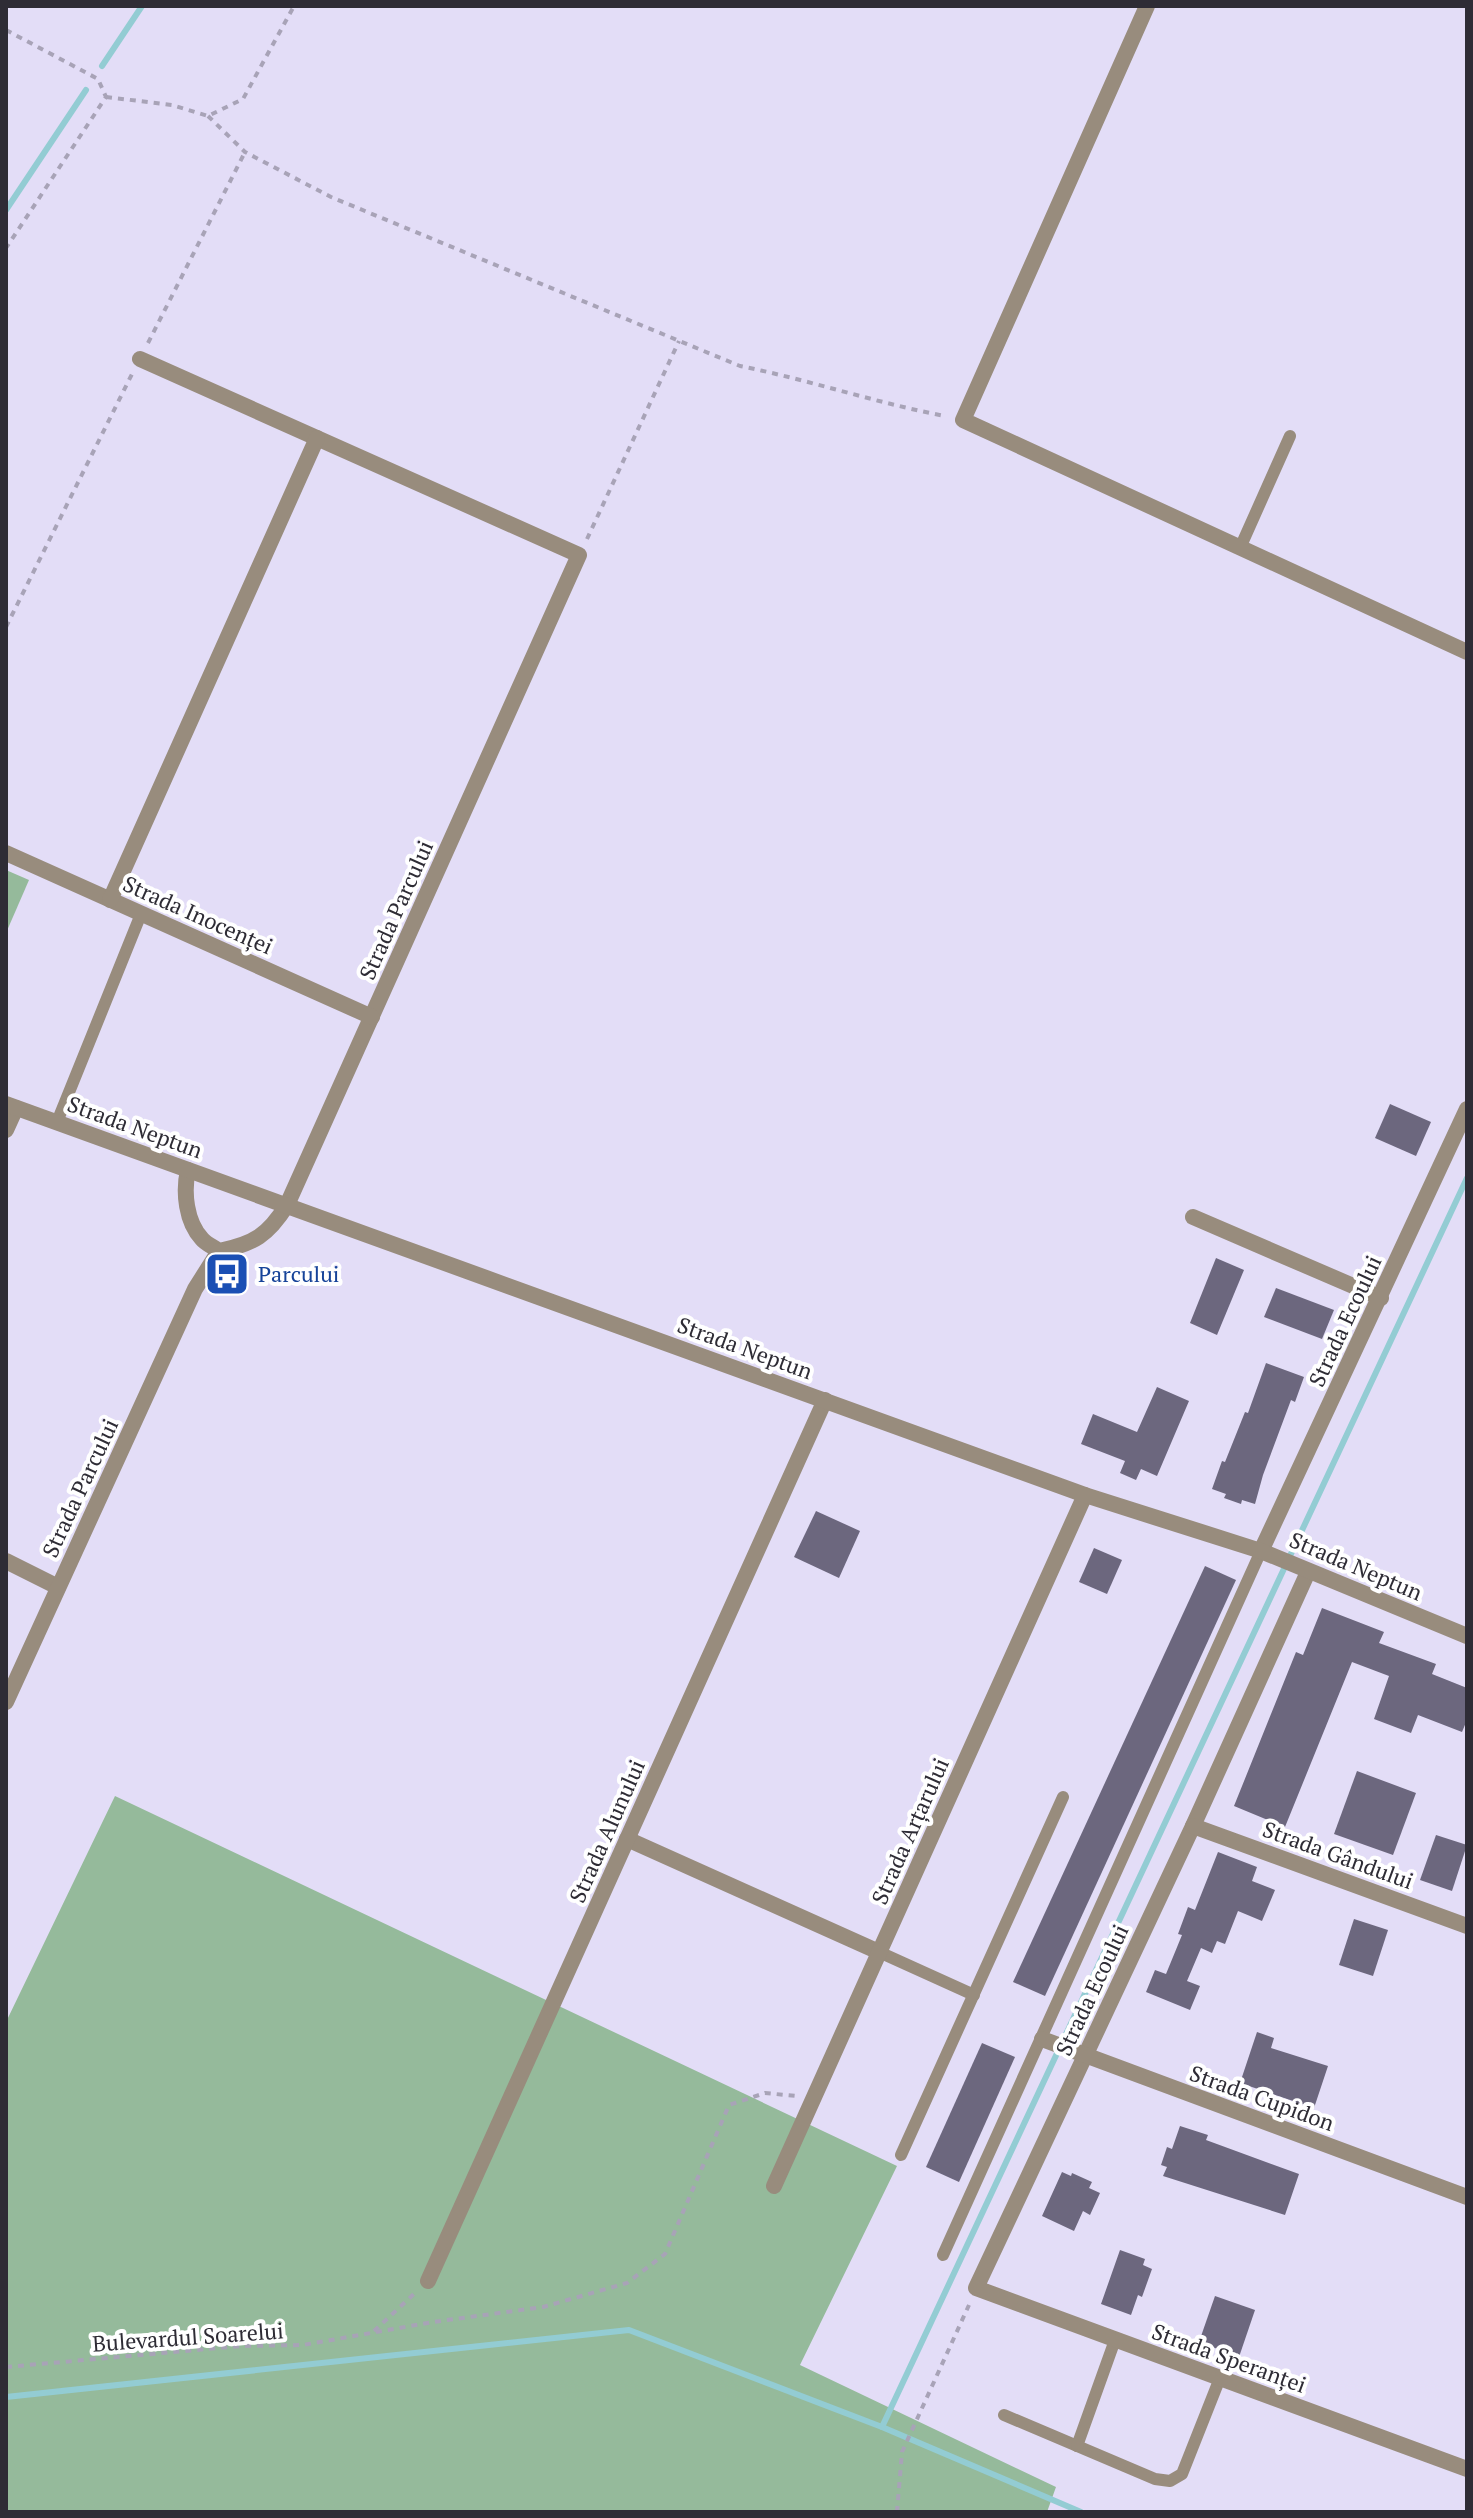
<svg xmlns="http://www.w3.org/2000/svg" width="1473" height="2518" font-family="'PT Serif',serif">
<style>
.green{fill:#95ba9b}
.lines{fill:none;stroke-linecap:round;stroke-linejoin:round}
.stream{stroke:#93ccd3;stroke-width:6}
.building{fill:#6c677e}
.path{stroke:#a8a3b7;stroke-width:4;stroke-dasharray:6 6;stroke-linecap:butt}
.service{stroke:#988c7d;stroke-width:12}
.minor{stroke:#988c7d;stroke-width:16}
.tertiary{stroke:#988c7d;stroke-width:16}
.labels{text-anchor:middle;stroke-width:8;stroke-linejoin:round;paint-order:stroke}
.street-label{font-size:22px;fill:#2e2c35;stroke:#fff}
.transit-label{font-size:22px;fill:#164399;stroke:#fff;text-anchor:start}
</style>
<rect width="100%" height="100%" fill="#e3ddf7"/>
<g class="green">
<path d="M6 870 29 880 6 933Z"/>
<path d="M115 1796 897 2166 800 2365 1056 2487 1047 2512H6V2022Z"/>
</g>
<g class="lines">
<g class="stream">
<path d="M102 66 142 6"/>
<path d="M6 210 86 90"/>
<path d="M6 2397 629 2330 882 2427 1081 2512"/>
<path d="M882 2427 1467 1178"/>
</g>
</g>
<g class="building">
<path d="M1390 1104 1431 1122 1416 1156 1375 1138Z"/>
<path d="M1216 1258 1244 1270 1217 1335 1190 1323Z"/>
<path d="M1276 1288 1334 1310 1322 1339 1264 1317Z"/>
<path d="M1266 1363 1304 1377 1295 1402 1291 1400 1263 1475 1255 1504 1242 1500 1241 1504 1224 1498 1226 1494 1212 1489 1222 1461 1225 1462 1245 1412 1248 1413Z"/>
<path d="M1157 1387 1189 1401 1157 1476 1141 1469 1136 1480 1120 1473 1125 1461 1081 1444 1093 1414 1137 1432Z"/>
<path d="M816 1511 860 1531 839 1578 794 1557Z"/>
<path d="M1094 1548 1122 1560 1107 1594 1079 1582Z"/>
<path d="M1205 1566 1236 1580 1045 1996 1013 1982Z"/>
<path d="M1322 1608 1384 1632 1379 1643 1436 1664 1432 1674 1467 1688V1720L1462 1732 1418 1715 1411 1733 1374 1719 1389 1676 1352 1662 1285 1827 1234 1806 1296 1652 1303 1655Z"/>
<path d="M1357 1771 1416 1793 1393 1855 1334 1834Z"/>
<path d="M1436 1835 1467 1845 1452 1891 1420 1880Z"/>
<path d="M1218 1852 1257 1867 1252 1881 1275 1890 1262 1921 1238 1911 1225 1944 1217 1941 1212 1953 1201 1948 1187 1981 1200 1986 1190 2010 1146 1992 1155 1970 1166 1974 1182 1935 1178 1934 1188 1907 1195 1910Z"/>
<path d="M1354 1919 1388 1930 1373 1976 1339 1965Z"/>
<path d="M1257 2032 1274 2038 1271 2048 1328 2066 1314 2108 1240 2083Z"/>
<path d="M982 2043 1015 2057 959 2182 926 2167Z"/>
<path d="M1180 2126 1208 2135 1206 2140 1299 2174 1285 2215 1163 2176 1167 2167 1161 2165 1167 2147 1172 2149Z"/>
<path d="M1062 2172 1071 2176 1072 2173 1092 2182 1089 2188 1100 2193 1090 2215 1083 2211 1074 2231 1042 2216Z"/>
<path d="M1120 2250 1145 2259 1143 2265 1152 2269 1142 2297 1138 2295 1131 2315 1101 2304Z"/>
<path d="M1215 2296 1255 2310 1239 2357 1199 2342Z"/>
</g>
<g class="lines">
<g class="path">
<path d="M6 30 98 79 106 97 6 248"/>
<path d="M106 97 172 105 208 116 243 99 294 6"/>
<path d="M208 116 245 152 331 197 740 366C810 380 876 403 945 416"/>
<path d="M148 343 245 152"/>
<path d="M587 539 679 341"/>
<path d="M6 627 133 372"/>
<path d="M374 2331 415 2293"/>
<path d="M6 2367 241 2346 303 2345 433 2322 543 2307 627 2283 665 2254 729 2105 765 2093 796 2096"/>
<path d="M897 2512 902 2452 969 2305"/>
</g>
<g class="service">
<path d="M1240 548 1290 436"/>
<path d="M57 1122 141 914"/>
<path d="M879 1952 974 1995"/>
<path d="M901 2155 1063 1797"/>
<path d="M943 2255 1261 1551"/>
<path d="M1004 2415 1155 2479 1170 2481 1182 2474 1220 2378"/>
<path d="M1077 2446 1115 2340"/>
</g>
<g class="minor">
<path d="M1147 6 963 420 1467 652"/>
<path d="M140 359 579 555 287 1205C268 1235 254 1244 219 1251 214 1247 206 1244 202 1239 186 1222 183 1192 188 1170"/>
<path d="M6 853 372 1017"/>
<path d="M110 900 317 438"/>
<path d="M6 1130 16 1108"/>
<path d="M1193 1217 1381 1298"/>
<path d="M1261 1551 1467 1109"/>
<path d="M6 1561 58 1587"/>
<path d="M1308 1572 1193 1826 976 2288 1467 2469"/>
<path d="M6 1702 195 1289 219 1251"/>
<path d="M1193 1826 1467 1926"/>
<path d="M627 1839 879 1952"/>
<path d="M1042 2039 1467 2197"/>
<path d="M774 2186 1085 1495"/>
<path d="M428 2281 825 1400"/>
</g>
<path class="tertiary" d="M6 1104 1085 1495 1261 1551 1467 1636"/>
</g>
<defs>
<g id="bus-square" transform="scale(2.3)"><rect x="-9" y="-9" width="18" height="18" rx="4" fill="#1a4fb4" stroke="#fff"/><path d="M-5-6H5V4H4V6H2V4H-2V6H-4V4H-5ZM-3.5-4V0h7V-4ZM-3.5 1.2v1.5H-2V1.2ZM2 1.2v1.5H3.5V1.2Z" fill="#fff"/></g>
</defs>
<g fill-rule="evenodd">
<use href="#bus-square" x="227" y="1274"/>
</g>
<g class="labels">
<g class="street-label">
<text transform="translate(396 910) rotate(-66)" y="8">Strada Parcului</text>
<text transform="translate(198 915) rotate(24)" y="8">Strada Inocenței</text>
<text transform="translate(135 1127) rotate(20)" y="8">Strada Neptun</text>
<text transform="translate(1345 1321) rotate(-65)" y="8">Strada Ecoului</text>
<text transform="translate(745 1348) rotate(20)" y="8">Strada Neptun</text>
<text transform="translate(80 1488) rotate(-65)" y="8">Strada Parcului</text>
<text transform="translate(1356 1566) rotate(23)" y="8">Strada Neptun</text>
<text transform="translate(607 1831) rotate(-66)" y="8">Strada Alunului</text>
<text transform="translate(910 1831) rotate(-66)" y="8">Strada Arțarului</text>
<text transform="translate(1338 1855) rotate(20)" y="8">Strada Gândului</text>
<text transform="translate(1092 1990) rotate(-65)" y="8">Strada Ecoului</text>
<text transform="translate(1262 2098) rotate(20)" y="8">Strada Cupidon</text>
<text transform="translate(188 2337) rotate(-4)" y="8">Bulevardul Soarelui</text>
<text transform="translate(1229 2358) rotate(20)" y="8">Strada Speranței</text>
</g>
<g class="transit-label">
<text x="258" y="1282">Parcului</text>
</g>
</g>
<rect width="1473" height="2518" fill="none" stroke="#2e2c35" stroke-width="16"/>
</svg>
